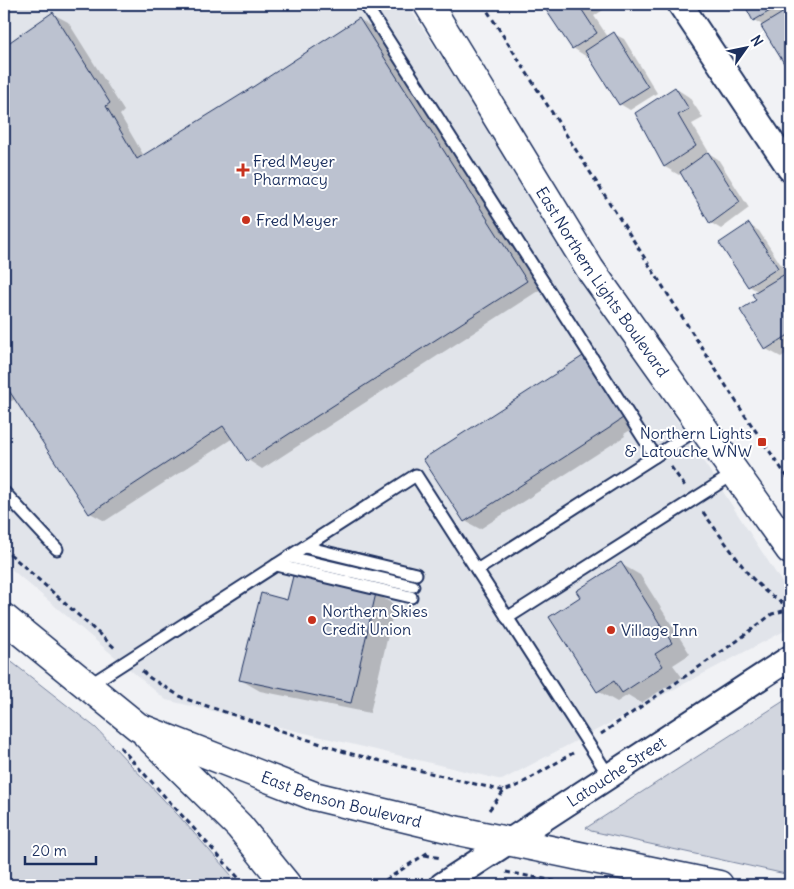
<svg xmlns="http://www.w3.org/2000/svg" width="794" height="889" font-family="Delius,sans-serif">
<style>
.built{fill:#e1e4ea}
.green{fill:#d2d6df;stroke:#76829e}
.shadow{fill:#0003}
.building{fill:#bcc2d0;stroke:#1b2f5e}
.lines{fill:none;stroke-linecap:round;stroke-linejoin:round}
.lane-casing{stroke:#1b2f5e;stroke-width:15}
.street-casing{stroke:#1b2f5e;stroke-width:28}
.primary-casing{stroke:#1b2f5e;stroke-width:31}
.path{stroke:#1b2f5e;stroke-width:3;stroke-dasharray:5 4;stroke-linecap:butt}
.lane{stroke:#fff;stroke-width:11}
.street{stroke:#fff;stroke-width:24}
.primary{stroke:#fff;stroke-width:28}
.poi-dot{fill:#c8321e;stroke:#fff;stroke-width:2}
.labels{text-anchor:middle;stroke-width:4;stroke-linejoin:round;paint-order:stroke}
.poi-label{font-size:16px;fill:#1b2f5e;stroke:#fff;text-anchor:start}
.street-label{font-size:16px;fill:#1b2f5e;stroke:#fff}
</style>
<rect width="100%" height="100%" fill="#f1f2f5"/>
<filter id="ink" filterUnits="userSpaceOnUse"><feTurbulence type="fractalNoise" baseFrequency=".02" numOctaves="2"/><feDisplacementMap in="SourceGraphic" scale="10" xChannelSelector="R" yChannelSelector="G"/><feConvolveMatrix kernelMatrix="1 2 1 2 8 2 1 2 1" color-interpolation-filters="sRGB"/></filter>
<g filter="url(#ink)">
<path class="built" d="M4 4H407L790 595V628L502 780 166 700 4 563Z"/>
<g class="green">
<path d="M4 656 96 728 178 815 240 885H4Z"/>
<path d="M790 697V875L591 831 586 828Z"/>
</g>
<g class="shadow">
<path d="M543 4H612L594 16 608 37 614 34 624 39 657 93 630 110 620 104 590 55 587 57 573 48Z"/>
<path d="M745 4H790V71L762 27 764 26 754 20Z"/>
<path d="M53 14 68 22 124 111 120 115 144 156 243 95 359 19 373 28 541 289 262 469 248 460 233 438 105 521 90 513 16 399 4 404V47Z"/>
<path d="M675 88 689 97 703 118 692 124 710 154 718 159 749 208 721 229 711 223 682 173 679 175 665 167Z"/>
<path d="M749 225 759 231 787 274 784 276 790 279V351L781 357 766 349 758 300 759 292 749 286 721 243Z"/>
<path d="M583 357 598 366 637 426 624 434 625 436 480 529 465 521Z"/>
<path d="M330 548 383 566 376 594 395 605 370 713 260 691 241 680 288 601 324 581Z"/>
<path d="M621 564 640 575 690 654 673 665 682 677 641 703 628 695 617 702 598 691 582 598Z"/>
</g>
<g class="building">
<path d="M542 4H585L580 7 597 33 572 49Z"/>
<path d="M744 4H782L753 21Z"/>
<path d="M789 9 790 11V73L761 26Z"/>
<path d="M53 12 110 103 106 106 137 159 242 94 359 18 527 281 247 461 223 426 89 514 8 389 4 390V46Z"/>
<path d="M614 32 648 87 619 105 585 51Z"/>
<path d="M675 87 689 109 678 115 696 146 664 167 635 113Z"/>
<path d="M708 152 740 202 710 224 680 172Z"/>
<path d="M749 223 778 268 748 287 719 243Z"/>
<path d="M785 274 790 283V334L765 350 740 310 756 300 752 294Z"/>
<path d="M583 356 623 418 611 426V427L464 522 423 459Z"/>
<path d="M329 547 365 554 364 563 352 572 376 593 351 703 239 680 261 593 287 600 294 572 323 579Z"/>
<path d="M621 562 672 643 655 654 663 666 622 693 614 681 597 692 549 617 580 597 576 591Z"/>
</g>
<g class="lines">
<g class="lane-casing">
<g id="lane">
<path d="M365 4 655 456"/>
<path d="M4 492 57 549"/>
<path d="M305 547 416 574"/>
<path d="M289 557 413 586"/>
<path d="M276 565 411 597"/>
<path d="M477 570 702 426"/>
<path d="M507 618 735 473"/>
<path d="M88 686 416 475 609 776"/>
</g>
</g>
<g class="street-casing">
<g id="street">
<path d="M680 4 790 169"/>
<path id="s1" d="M442 885 790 658"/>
</g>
</g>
<g class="primary-casing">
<g id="primary">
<path id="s2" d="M428 4 590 269 790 550"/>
<path id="s3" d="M4 618 138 727 314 796 459 831 719 885"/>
<path d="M147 735 239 826 287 885"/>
</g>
</g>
<g class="path">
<path d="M483 4 744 414 790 481"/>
<path d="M671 467 685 486"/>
<path d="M703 512 749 575 766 592 790 608"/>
<path d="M4 547 10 554 116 649"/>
<path d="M142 671 150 678 183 698 348 753 504 791"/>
<path d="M601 734 737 641 772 614 790 609"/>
<path d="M120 747 245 885"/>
<path d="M489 810 504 791 519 785 573 753"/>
<path d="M425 855 441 858"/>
<path d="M506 872 576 885"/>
<path d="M378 885 430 851"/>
</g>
<use href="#lane" class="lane"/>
<use href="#street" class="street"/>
<use href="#primary" class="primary"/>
</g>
</g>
<g class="poi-dot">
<path d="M240.5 162.5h5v5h5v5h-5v5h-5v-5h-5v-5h5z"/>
<circle cx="246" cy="220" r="5"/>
<rect x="757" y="437" width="10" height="10" rx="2.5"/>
<circle cx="312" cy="620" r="5"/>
<circle cx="611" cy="630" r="5"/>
</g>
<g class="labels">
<g class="poi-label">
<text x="253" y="167">Fred Meyer<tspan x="253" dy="18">Pharmacy</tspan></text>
<text x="256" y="226">Fred Meyer</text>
<text x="752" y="439" text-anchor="end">Northern Lights<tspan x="752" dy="18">&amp; Latouche WNW</tspan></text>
<text x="322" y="617">Northern Skies<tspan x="322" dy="18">Credit Union</tspan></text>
<text x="621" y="636">Village Inn</text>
</g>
<g class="street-label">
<text dy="6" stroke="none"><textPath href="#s2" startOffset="328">East Northern Lights Boulevard</textPath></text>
<text dy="6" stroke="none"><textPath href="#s1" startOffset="208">Latouche Street</textPath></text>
<text dy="6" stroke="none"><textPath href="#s3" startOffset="389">East Benson Boulevard</textPath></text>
</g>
</g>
<rect width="794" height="889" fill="none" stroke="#fff" stroke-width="20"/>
<rect x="10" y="10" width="774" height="869" fill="none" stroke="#1b2f5e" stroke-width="2" filter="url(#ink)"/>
<g transform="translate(746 48) rotate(57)" stroke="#ffffff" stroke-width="4" paint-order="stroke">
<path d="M0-4L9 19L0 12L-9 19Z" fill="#1b2f5e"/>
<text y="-8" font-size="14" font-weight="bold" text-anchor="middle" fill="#1b2f5e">N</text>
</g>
<path d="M25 856v8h71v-8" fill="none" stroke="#1b2f5e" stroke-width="2.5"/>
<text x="32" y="856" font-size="15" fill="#1b2f5e" stroke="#ffffff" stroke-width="4" paint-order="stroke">20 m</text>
</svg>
